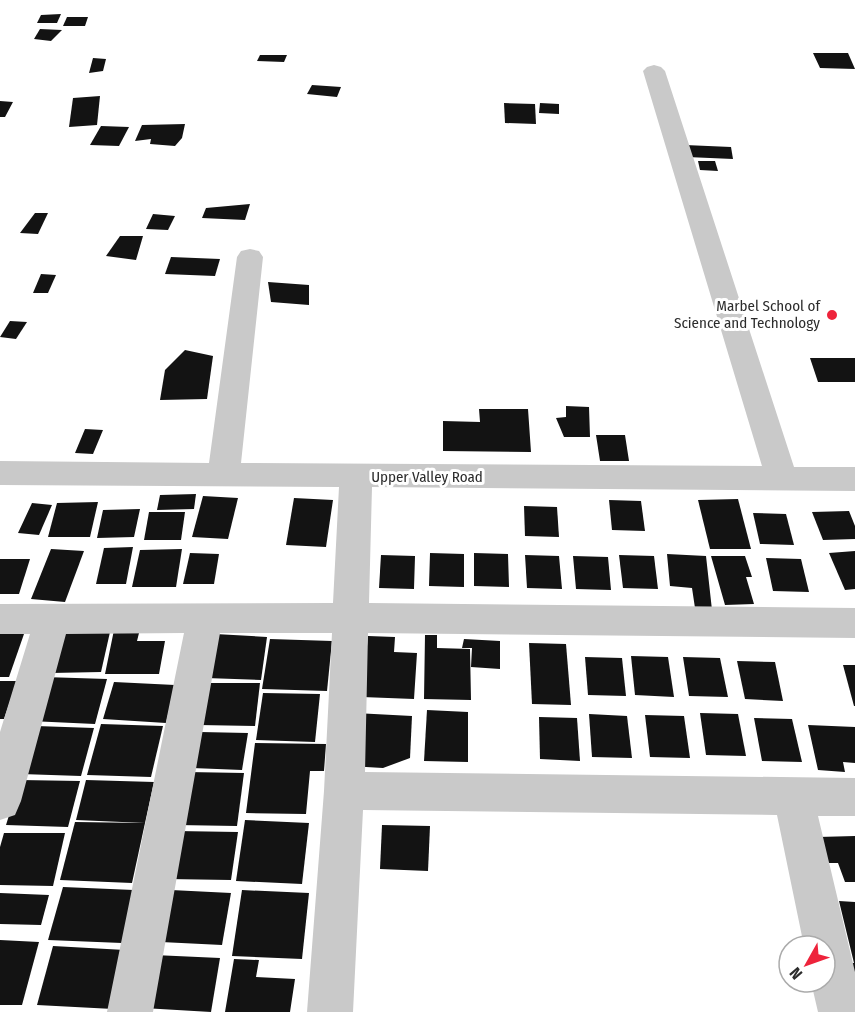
<svg xmlns="http://www.w3.org/2000/svg" width="855" height="1012" font-family="'Fira Sans Condensed',sans-serif">
<style>
.building{fill:#131313}
.lines{fill:none;stroke-linecap:round;stroke-linejoin:round}
.minor{fill:#c9c9c9;fill-rule:evenodd}
.poi-dot{fill:#ee233b;stroke:#fff;stroke-width:2}
.labels{text-anchor:middle;stroke-width:6;stroke-linejoin:round;paint-order:stroke}
.poi-label{font-size:15px;fill:#2c2c2c;stroke:#fff;text-anchor:end}
.street-label{font-size:15px;fill:#2c2c2c;stroke:#fff}
</style>
<rect width="100%" height="100%" fill="#fff"/>
<g class="building">
<path d="M61 14 57 23H37L41 15Z"/>
<path d="M67 17H88L85 26H63Z"/>
<path d="M40 29 62 30 51 41 34 39Z"/>
<path d="M813 53H848L855 69 820 68Z"/>
<path d="M260 55H287L284 62 257 61Z"/>
<path d="M93 58 106 59 103 71 89 73Z"/>
<path d="M312 85 341 87 337 97 307 94Z"/>
<path d="M100 96 97 125 69 127 73 98Z"/>
<path d="M0 101 13 102 5 117H0Z"/>
<path d="M504 103 535 104 536 124 505 123Z"/>
<path d="M540 103 559 104V114L539 113Z"/>
<path d="M185 124 182 138 175 146 150 144 151 139 135 141 142 125Z"/>
<path d="M101 126 129 127 119 146 90 145Z"/>
<path d="M685 145 731 147 733 159 687 157Z"/>
<path d="M698 161H715L718 171 700 170Z"/>
<path d="M250 204 245 220 202 218 206 208Z"/>
<path d="M35 213H48L38 234 20 233Z"/>
<path d="M153 214 175 216 168 230 146 229Z"/>
<path d="M120 236H143L136 260 106 256Z"/>
<path d="M171 257 220 259 215 276 165 274Z"/>
<path d="M41 274 56 275 48 293H33Z"/>
<path d="M268 282 309 285V305L271 302Z"/>
<path d="M10 321 27 322 16 339 0 337Z"/>
<path d="M185 350 213 356 207 399 160 400 165 370Z"/>
<path d="M810 358H855V382H818Z"/>
<path d="M566 406 589 407 590 437H564L556 418 566 417Z"/>
<path d="M479 409H528L531 452 443 451V421L480 422Z"/>
<path d="M85 429 103 430 93 454 75 453Z"/>
<path d="M596 435H625L629 461H600Z"/>
<path d="M196 494 194 509 157 510 160 495Z"/>
<path d="M203 496 238 498 228 539 192 537Z"/>
<path d="M294 498 333 500 326 547 286 545Z"/>
<path d="M738 499 751 549H710L698 500Z"/>
<path d="M609 500 641 501 645 531 612 530Z"/>
<path d="M98 502 90 537H48L57 503Z"/>
<path d="M32 503 52 505 39 535 18 533Z"/>
<path d="M524 506 557 507 559 537 525 536Z"/>
<path d="M140 509 134 537 97 538 103 510Z"/>
<path d="M849 511 855 526V539L823 540 812 512Z"/>
<path d="M149 512H185L181 540H144Z"/>
<path d="M753 513 786 514 794 545 760 544Z"/>
<path d="M133 547 126 584H96L104 548Z"/>
<path d="M51 549 84 551 65 602 31 599Z"/>
<path d="M182 549 176 587H132L140 550Z"/>
<path d="M855 551V589L845 590 829 553Z"/>
<path d="M190 553 219 554 214 584H183Z"/>
<path d="M430 553 464 554V587L429 586Z"/>
<path d="M474 553 508 554 509 587 474 586Z"/>
<path d="M667 554 706 556 712 610 695 608 692 588 670 586Z"/>
<path d="M381 555 415 556 414 589 379 588Z"/>
<path d="M525 555 559 556 562 589 527 588Z"/>
<path d="M619 555 654 556 658 589 623 588Z"/>
<path d="M573 556 608 557 611 590 576 589Z"/>
<path d="M711 556H745L752 577H746L754 604 725 605Z"/>
<path d="M766 558 801 559 809 592 773 591Z"/>
<path d="M0 559H30L19 594H0Z"/>
<path d="M140 629 137 641H165L159 674H105L114 630Z"/>
<path d="M61 632H110L101 672 51 673Z"/>
<path d="M0 634H24L9 677H0Z"/>
<path d="M215 634 267 637 261 680 206 678Z"/>
<path d="M425 635H437V648L470 649 471 700 424 699Z"/>
<path d="M368 636 395 637 394 652 417 653 414 699 362 697Z"/>
<path d="M270 639 332 641 327 691 262 689Z"/>
<path d="M464 639 500 641V669L471 667 472 648H462Z"/>
<path d="M529 643 566 644 571 705 532 704Z"/>
<path d="M631 656 668 657 674 697 635 695Z"/>
<path d="M585 657 622 658 626 696 588 695Z"/>
<path d="M683 657 720 658 728 697 689 696Z"/>
<path d="M737 661 775 662 783 701 745 699Z"/>
<path d="M843 665H855V706H854Z"/>
<path d="M44 677 107 679 95 724 30 721Z"/>
<path d="M0 681H17L4 719H0Z"/>
<path d="M114 682 175 685 166 723 103 719Z"/>
<path d="M206 683H260L255 726 199 725Z"/>
<path d="M263 693 320 694 315 742 256 740Z"/>
<path d="M427 710 468 712V762L424 761Z"/>
<path d="M355 713 412 716 410 758 383 768 349 766Z"/>
<path d="M700 713 738 714 746 756 706 755Z"/>
<path d="M589 714 627 716 632 758 592 757Z"/>
<path d="M645 715 684 716 690 758 650 757Z"/>
<path d="M539 717 577 718 580 761 540 759Z"/>
<path d="M754 718 792 719 802 762 762 761Z"/>
<path d="M101 724 163 726 151 777 87 775Z"/>
<path d="M808 725 855 727V763L843 762 845 772 818 770Z"/>
<path d="M36 726 94 728 81 776 21 774Z"/>
<path d="M200 732 248 733 242 770 192 768Z"/>
<path d="M255 743 326 744 324 771H310L306 814 246 813Z"/>
<path d="M187 772 244 773 237 826 177 825Z"/>
<path d="M20 780 80 781 68 827 6 825Z"/>
<path d="M86 780 154 782 145 823 76 820Z"/>
<path d="M245 820 309 823 302 884 236 881Z"/>
<path d="M75 822 145 823 132 883 60 880Z"/>
<path d="M382 825 430 826 428 871 380 869Z"/>
<path d="M176 831 238 832 231 880 167 879Z"/>
<path d="M4 833H65L53 886 0 885V847Z"/>
<path d="M855 836V882H845L838 863H826L818 837Z"/>
<path d="M63 887 134 890 122 943 48 940Z"/>
<path d="M171 890 231 893 222 945 161 942Z"/>
<path d="M242 890 309 893 302 959 232 956Z"/>
<path d="M0 893 49 895 41 925 0 924Z"/>
<path d="M839 901 855 902V998L833 962 854 963Z"/>
<path d="M0 940 39 942 22 1005H0Z"/>
<path d="M53 946 125 950 113 1009 37 1005Z"/>
<path d="M154 955 220 958 211 1012 143 1008Z"/>
<path d="M234 959 259 960 256 977 295 979 290 1012H225Z"/>
</g>
<g class="lines">
<path class="minor" d="M654 65 661 67 665 71 794 467H855V491L372 487 369 603 855 608V638L368 633 365 772 855 778V816H818L855 972V1012H818L811 982H825V946H804L777 815 363 810 353 1012H307L324 791 332 633H220L153 1012H107L184 633 66 634 21 801 15 815 0 820V732L30 634H0V604L333 603 339 487 0 485V461L209 463 237 257 241 251 250 249 259 251 263 257 241 463 762 466 643 71 647 67Z"/>
</g>
<circle class="poi-dot" cx="832" cy="315" r="6"/>
<g class="labels">
<g class="poi-label">
<text x="820" y="311">Marbel School of<tspan x="820" dy="17">Science and Technology</tspan></text>
</g>
<g class="street-label">
<text x="427" y="482">Upper Valley Road</text>
</g>
</g>
<g transform="translate(807 964) rotate(230)"><circle r="28" fill="#ffffff" stroke="#ababab" stroke-width="1.5"/>
<path d="M0-4.5L10 22L0 15L-10 22Z" fill="#ee233b"/>
<text y="-9" font-size="16" font-weight="bold" text-anchor="middle" fill="#2c2c2c">N</text>
</g>
</svg>
